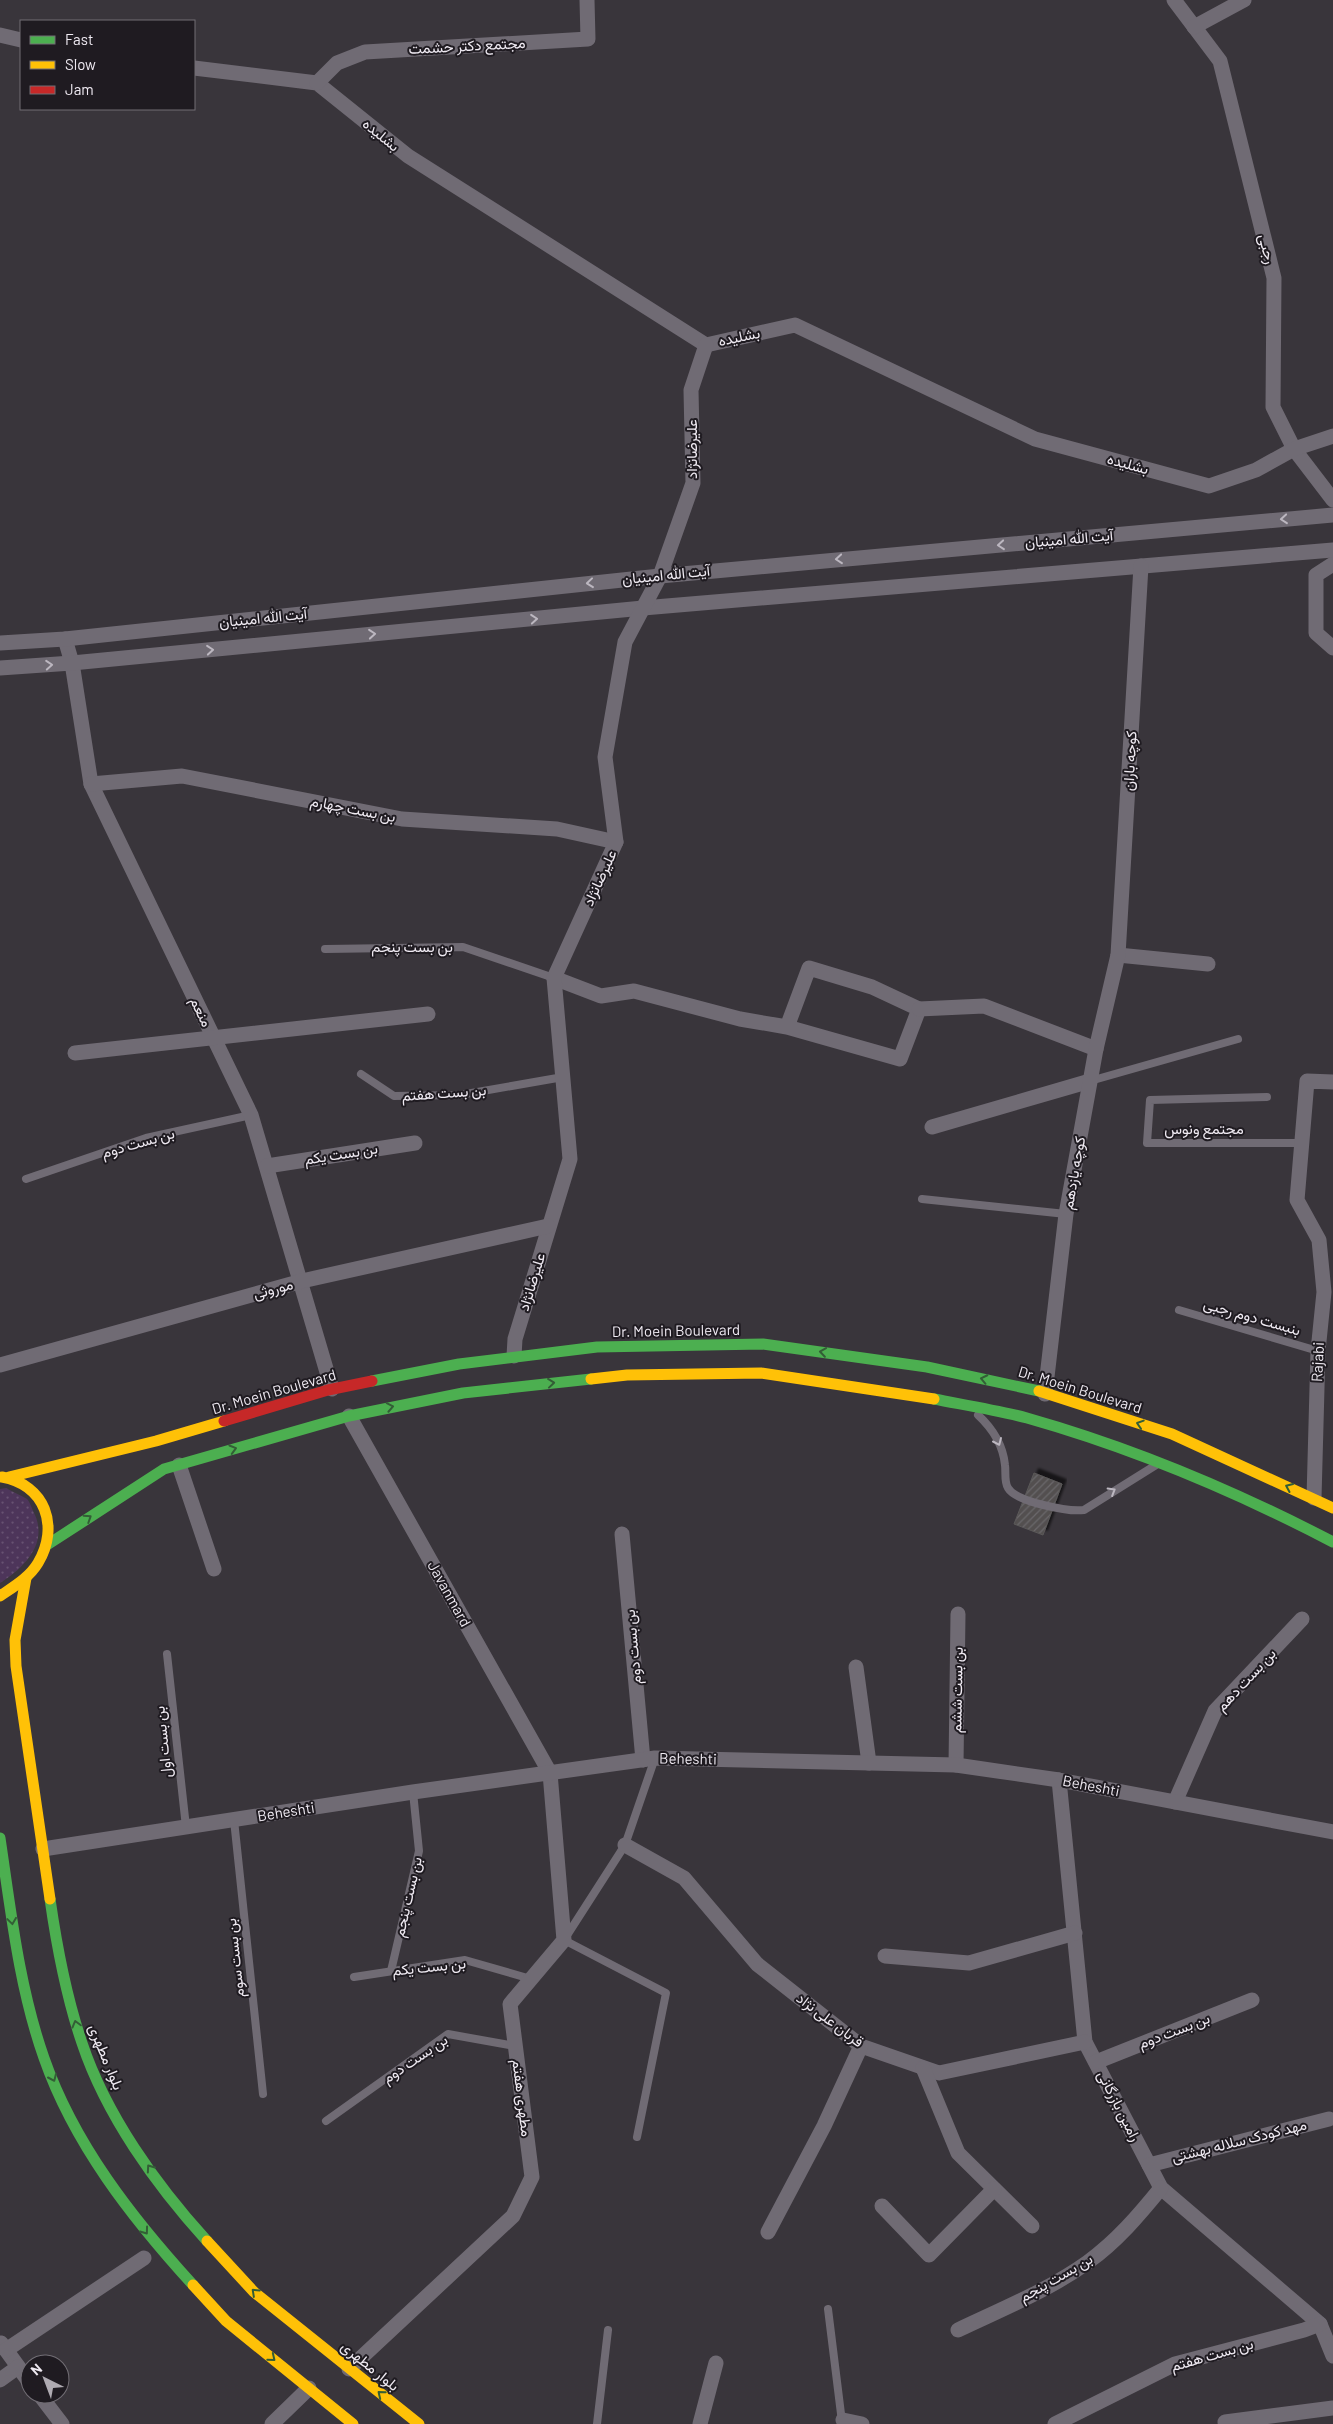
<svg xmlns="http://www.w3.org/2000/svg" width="1333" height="2424" font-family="Barlow,Vazirmatn,sans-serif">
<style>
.grass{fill:url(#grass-dots)}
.building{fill:url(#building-hatch);stroke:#5b5959;filter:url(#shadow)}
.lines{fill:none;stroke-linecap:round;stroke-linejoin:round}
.lane{stroke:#706b74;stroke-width:8}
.street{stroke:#706b74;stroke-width:15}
.fast{stroke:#4caf50;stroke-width:11}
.slow{stroke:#ffc107;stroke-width:11}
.jam{stroke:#c62828;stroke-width:11}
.oneway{stroke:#bcb7c0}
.oneway2{stroke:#335e36}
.labels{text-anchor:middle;stroke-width:4;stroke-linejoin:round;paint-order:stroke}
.street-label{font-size:15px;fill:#efeaf2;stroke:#1f1b21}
</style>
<defs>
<pattern id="grass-dots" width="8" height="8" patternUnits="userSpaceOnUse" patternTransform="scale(1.25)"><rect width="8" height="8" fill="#4d355a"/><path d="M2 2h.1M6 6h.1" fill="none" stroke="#675272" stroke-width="1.8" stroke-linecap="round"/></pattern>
<pattern id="building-hatch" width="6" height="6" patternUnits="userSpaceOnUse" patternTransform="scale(1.25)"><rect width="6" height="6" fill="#524f50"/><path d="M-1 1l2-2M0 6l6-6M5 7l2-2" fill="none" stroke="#6b686a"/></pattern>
<filter id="shadow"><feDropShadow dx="4.5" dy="-4.5" stdDeviation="1" flood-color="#0009"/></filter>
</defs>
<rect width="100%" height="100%" fill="#39353b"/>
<path class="grass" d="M6 1488C12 1492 21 1495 27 1499 30 1502 32 1509 34 1513 49 1543 24 1568 0 1583V1489Z"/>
<path class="building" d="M1034 1473 1062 1484 1043 1535 1014 1524Z"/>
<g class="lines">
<g class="lane">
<path d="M325 949 463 947 554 978"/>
<path d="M361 1074 394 1096 460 1095 563 1077"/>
<path d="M1090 1081 1238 1039"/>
<path d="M1267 1097 1150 1100 1147 1143H1301"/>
<path d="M26 1179 146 1138 251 1115"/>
<path d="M922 1199 1066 1214"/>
<path d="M1179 1310 1318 1351"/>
<path d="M978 1415C992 1428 1003 1445 1005 1465 1006 1472 1004 1482 1008 1488 1016 1502 1069 1512 1084 1510L1156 1465"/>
<path d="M167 1654 186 1827"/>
<path d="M234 1820 263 2094"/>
<path d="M391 1971 419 1851 413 1792"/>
<path d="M354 1977 465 1960 531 1979"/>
<path d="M326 2121 448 2034 515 2046"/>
<path d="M637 2137 666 1993 564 1940 625 1845 655 1758"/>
<path d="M828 2309 842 2422"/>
<path d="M597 2424 608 2330"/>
</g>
<g class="street">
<path d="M1174 0 1220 61 1274 278 1273 407 1294 449 1333 500"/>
<path d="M1194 27 1244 0"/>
<path d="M0 35 21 40"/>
<path d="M194 68 317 83 408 156 706 345 795 325 1035 439 1209 486 1256 470 1294 449 1333 436"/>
<path d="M317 83 337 63 365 52 588 39 587 0"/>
<path d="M1333 564 1316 575V633L1333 648"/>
<path d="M65 639 72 663 91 784 251 1115 332 1389"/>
<path d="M0 643 65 639 660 576 1333 515"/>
<path d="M0 668 72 663 643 608 1333 550"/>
<path d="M91 784 182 776 402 819 557 829 616 842"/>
<path d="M1118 955 1208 964"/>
<path d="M554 978 601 996 634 991 740 1019 787 1027 900 1059 919 1009 872 987 809 968 787 1027"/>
<path d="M919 1009 984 1006 1096 1049"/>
<path d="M75 1053 428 1014"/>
<path d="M932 1127 1090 1081"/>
<path d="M267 1166 415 1143"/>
<path d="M514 1356 515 1339 570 1159 554 978 616 842 605 757 625 642 660 576 693 483 691 390 706 345"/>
<path d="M0 1365 302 1281 548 1226"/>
<path d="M1045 1394 1066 1214 1096 1049 1118 955 1141 566"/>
<path d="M349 1416 550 1773 564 1940 510 2004 532 2177 513 2216 349 2369"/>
<path d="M179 1465 214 1569"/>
<path d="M1314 1498 1318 1351 1324 1292 1319 1240 1297 1200 1307 1081 1333 1082"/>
<path d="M622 1534 643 1760"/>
<path d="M856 1667 869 1763"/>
<path d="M956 1765 958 1614"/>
<path d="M1059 1780 1085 2042 1161 2188 1320 2324 1333 2356"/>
<path d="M1175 1802 1215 1711 1302 1619"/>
<path d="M625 1845 684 1878 757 1964 861 2046 939 2073 1085 2042"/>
<path d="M43 1849 413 1792 655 1758 956 1765 1059 1780 1333 1832"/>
<path d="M885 1956 969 1963 1075 1933"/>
<path d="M1096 2062 1252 2000"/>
<path d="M923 2068 958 2153 1032 2226"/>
<path d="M1149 2165 1329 2119"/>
<path d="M882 2206 929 2255 994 2189"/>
<path d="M768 2232 824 2126 861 2046"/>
<path d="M958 2330C1002 2309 1049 2290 1088 2262 1117 2241 1139 2215 1161 2188"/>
<path d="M1 2343 30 2383"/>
<path d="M6 2350 144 2258"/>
<path d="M0 2380 18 2367"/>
<path d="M39 2394 62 2424"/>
<path d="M843 2420 862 2424"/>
<path d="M1225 2422 1333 2408"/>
<path d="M272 2424 309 2388"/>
<path d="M700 2424 716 2363"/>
<path d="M1055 2424 1175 2364 1304 2330 1320 2324"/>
</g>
<g class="fast">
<path d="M372 1381 459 1364 597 1347 763 1344 927 1367 1039 1391"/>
<path d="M934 1399C965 1405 997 1410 1027 1418 1133 1448 1235 1491 1333 1542"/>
<path d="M47 1545 164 1469 349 1416 463 1393 591 1379"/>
<path d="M0 1838C11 1912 19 1987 44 2058 74 2144 132 2218 193 2285"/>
<path d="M50 1899C57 1948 66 1996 82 2043 106 2115 156 2185 207 2241"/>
</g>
<g class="slow">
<path d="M591 1379 627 1375 761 1373 934 1399"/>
<path d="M1039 1391 1172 1434 1333 1508"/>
<path d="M9 1477 156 1441 224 1421"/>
<path d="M26 1578 15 1640 16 1666 50 1899"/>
<path d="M0 1596C13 1587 29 1578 38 1563 60 1526 45 1485 2 1477"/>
<path d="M207 2241 254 2292 419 2424"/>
<path d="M193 2285 226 2321 353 2424"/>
</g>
<path class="jam" d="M224 1421 328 1390 372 1381"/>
</g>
<defs><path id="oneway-chevron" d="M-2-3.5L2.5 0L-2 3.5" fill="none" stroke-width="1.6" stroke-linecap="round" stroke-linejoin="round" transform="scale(1.25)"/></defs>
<g class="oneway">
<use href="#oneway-chevron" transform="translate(1284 519) rotate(175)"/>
<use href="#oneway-chevron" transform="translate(1001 545) rotate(175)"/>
<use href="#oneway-chevron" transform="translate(839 559) rotate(175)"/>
<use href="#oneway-chevron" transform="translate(590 583) rotate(174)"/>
<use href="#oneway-chevron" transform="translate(534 619) rotate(-5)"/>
<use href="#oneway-chevron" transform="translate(372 634) rotate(-5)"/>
<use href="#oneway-chevron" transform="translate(210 650) rotate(-5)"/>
<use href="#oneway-chevron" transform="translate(49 665) rotate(-4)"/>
<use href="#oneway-chevron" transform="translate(998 1442) rotate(66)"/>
<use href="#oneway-chevron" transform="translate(1112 1491) rotate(-31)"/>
</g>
<g class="oneway2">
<use href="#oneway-chevron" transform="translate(823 1352) rotate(-172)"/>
<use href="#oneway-chevron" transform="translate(984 1379) rotate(-168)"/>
<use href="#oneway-chevron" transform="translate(551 1383) rotate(-6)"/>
<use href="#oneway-chevron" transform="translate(390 1407) rotate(-11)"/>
<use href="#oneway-chevron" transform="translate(1140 1424) rotate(-162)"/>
<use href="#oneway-chevron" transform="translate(233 1449) rotate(-16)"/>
<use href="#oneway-chevron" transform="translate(1289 1487) rotate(-156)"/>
<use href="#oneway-chevron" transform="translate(88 1518) rotate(-33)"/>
<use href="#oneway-chevron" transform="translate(12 1921) rotate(82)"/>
<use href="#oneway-chevron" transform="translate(76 2024) rotate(-105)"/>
<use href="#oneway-chevron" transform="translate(53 2078) rotate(66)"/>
<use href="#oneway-chevron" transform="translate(150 2168) rotate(-125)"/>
<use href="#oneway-chevron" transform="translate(145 2231) rotate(54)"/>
<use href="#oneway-chevron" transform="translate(255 2292) rotate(-137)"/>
<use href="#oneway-chevron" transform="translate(272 2358) rotate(39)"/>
<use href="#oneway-chevron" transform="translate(381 2394) rotate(-141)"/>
</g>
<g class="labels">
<g class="street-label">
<text transform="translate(467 46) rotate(-3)" y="5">مجتمع دکتر حشمت</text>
<text transform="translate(381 135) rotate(39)" y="5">بشلیده</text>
<text transform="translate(1267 249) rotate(76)" y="5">رجبی</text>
<text transform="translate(739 337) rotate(-12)" y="5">بشلیده</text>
<text transform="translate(692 449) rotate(-90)" y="5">علیرضانژاد</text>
<text transform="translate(1128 464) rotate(15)" y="5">بشلیده</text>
<text transform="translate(1069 539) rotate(-5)" y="5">آیت الله امینیان</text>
<text transform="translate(666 575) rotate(-6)" y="5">آیت الله امینیان</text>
<text transform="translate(263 618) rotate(-6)" y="5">آیت الله امینیان</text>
<text transform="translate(1130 761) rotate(-87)" y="5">کوچه باران</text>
<text transform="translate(353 809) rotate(11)" y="5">بن بست چهارم</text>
<text transform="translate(600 878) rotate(-65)" y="5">علیرضانژاد</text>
<text x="412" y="952">بن بست پنجم</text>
<text transform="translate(201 1012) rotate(64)" y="5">منعم</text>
<text transform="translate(444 1093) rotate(-4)" y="5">بن بست هفتم</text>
<text x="1204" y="1134">مجتمع ونوس</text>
<text transform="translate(138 1143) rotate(-16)" y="5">بن بست دوم</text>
<text transform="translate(341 1154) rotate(-9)" y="5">بن بست یکم</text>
<text transform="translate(1074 1173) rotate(-80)" y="5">کوچه یازدهم</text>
<text transform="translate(532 1282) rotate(-73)" y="5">علیرضانژاد</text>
<text transform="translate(273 1289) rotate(-15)" y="5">موروثی</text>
<text transform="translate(1252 1317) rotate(16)" y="5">بنبست دوم رجبی</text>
<text transform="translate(676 1331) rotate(-1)" y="5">Dr. Moein Boulevard</text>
<text transform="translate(1318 1362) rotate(-87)" y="5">Rajabi</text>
<text transform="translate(1080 1390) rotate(17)" y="5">Dr. Moein Boulevard</text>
<text transform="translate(274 1392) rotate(-16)" y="5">Dr. Moein Boulevard</text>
<text transform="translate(449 1594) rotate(61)" y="5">Javanmard</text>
<text transform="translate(633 1647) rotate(-95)" y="5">بن بست دوم</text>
<text transform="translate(1246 1680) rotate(-47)" y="5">بن بست دهم</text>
<text transform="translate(957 1690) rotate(-89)" y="5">بن بست ششم</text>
<text transform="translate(163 1742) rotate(-96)" y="5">بن بست اول</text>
<text transform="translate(688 1759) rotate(1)" y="5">Beheshti</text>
<text transform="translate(1091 1786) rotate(11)" y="5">Beheshti</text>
<text transform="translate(286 1812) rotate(-9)" y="5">Beheshti</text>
<text transform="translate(408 1897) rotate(-77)" y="5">بن بست پنجم</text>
<text transform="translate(235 1958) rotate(-96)" y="5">بن بست سوم</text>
<text transform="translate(429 1967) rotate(-6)" y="5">بن بست یکم</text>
<text transform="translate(830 2020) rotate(37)" y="5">قربان علی نژاد</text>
<text transform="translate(1174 2031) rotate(-21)" y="5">بن بست دوم</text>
<text transform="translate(106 2057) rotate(68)" y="5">بلوار مطهری</text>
<text transform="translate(415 2059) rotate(-34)" y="5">بن بست دوم</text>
<text transform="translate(522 2098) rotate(83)" y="5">مطهری هفتم</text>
<text transform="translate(1119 2106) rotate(63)" y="5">رامین بازرگانی</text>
<text transform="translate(1239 2141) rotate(-14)" y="5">مهد کودک سلاله بهشتی</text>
<text transform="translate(1056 2278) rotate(-30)" y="5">بن بست پنجم</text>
<text transform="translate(1212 2355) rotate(-16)" y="5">بن بست هفتم</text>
<text transform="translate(370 2366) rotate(39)" y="5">بلوار مطهری</text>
</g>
</g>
<rect x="20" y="20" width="175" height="90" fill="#1f1b21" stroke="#726e75"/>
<rect x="30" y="36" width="25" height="8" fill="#4caf50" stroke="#726e75"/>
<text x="65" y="45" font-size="15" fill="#efeaf2">Fast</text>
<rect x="30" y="61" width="25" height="8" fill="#ffc107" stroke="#726e75"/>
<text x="65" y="70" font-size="15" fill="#efeaf2">Slow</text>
<rect x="30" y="86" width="25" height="8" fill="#c62828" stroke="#726e75"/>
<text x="65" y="95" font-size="15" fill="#efeaf2">Jam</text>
<g transform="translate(45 2379) rotate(318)"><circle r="24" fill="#1f1b21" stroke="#726e75"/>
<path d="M0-4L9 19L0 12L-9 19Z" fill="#afabb2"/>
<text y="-8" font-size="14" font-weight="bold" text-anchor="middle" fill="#efeaf2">N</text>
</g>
</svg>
